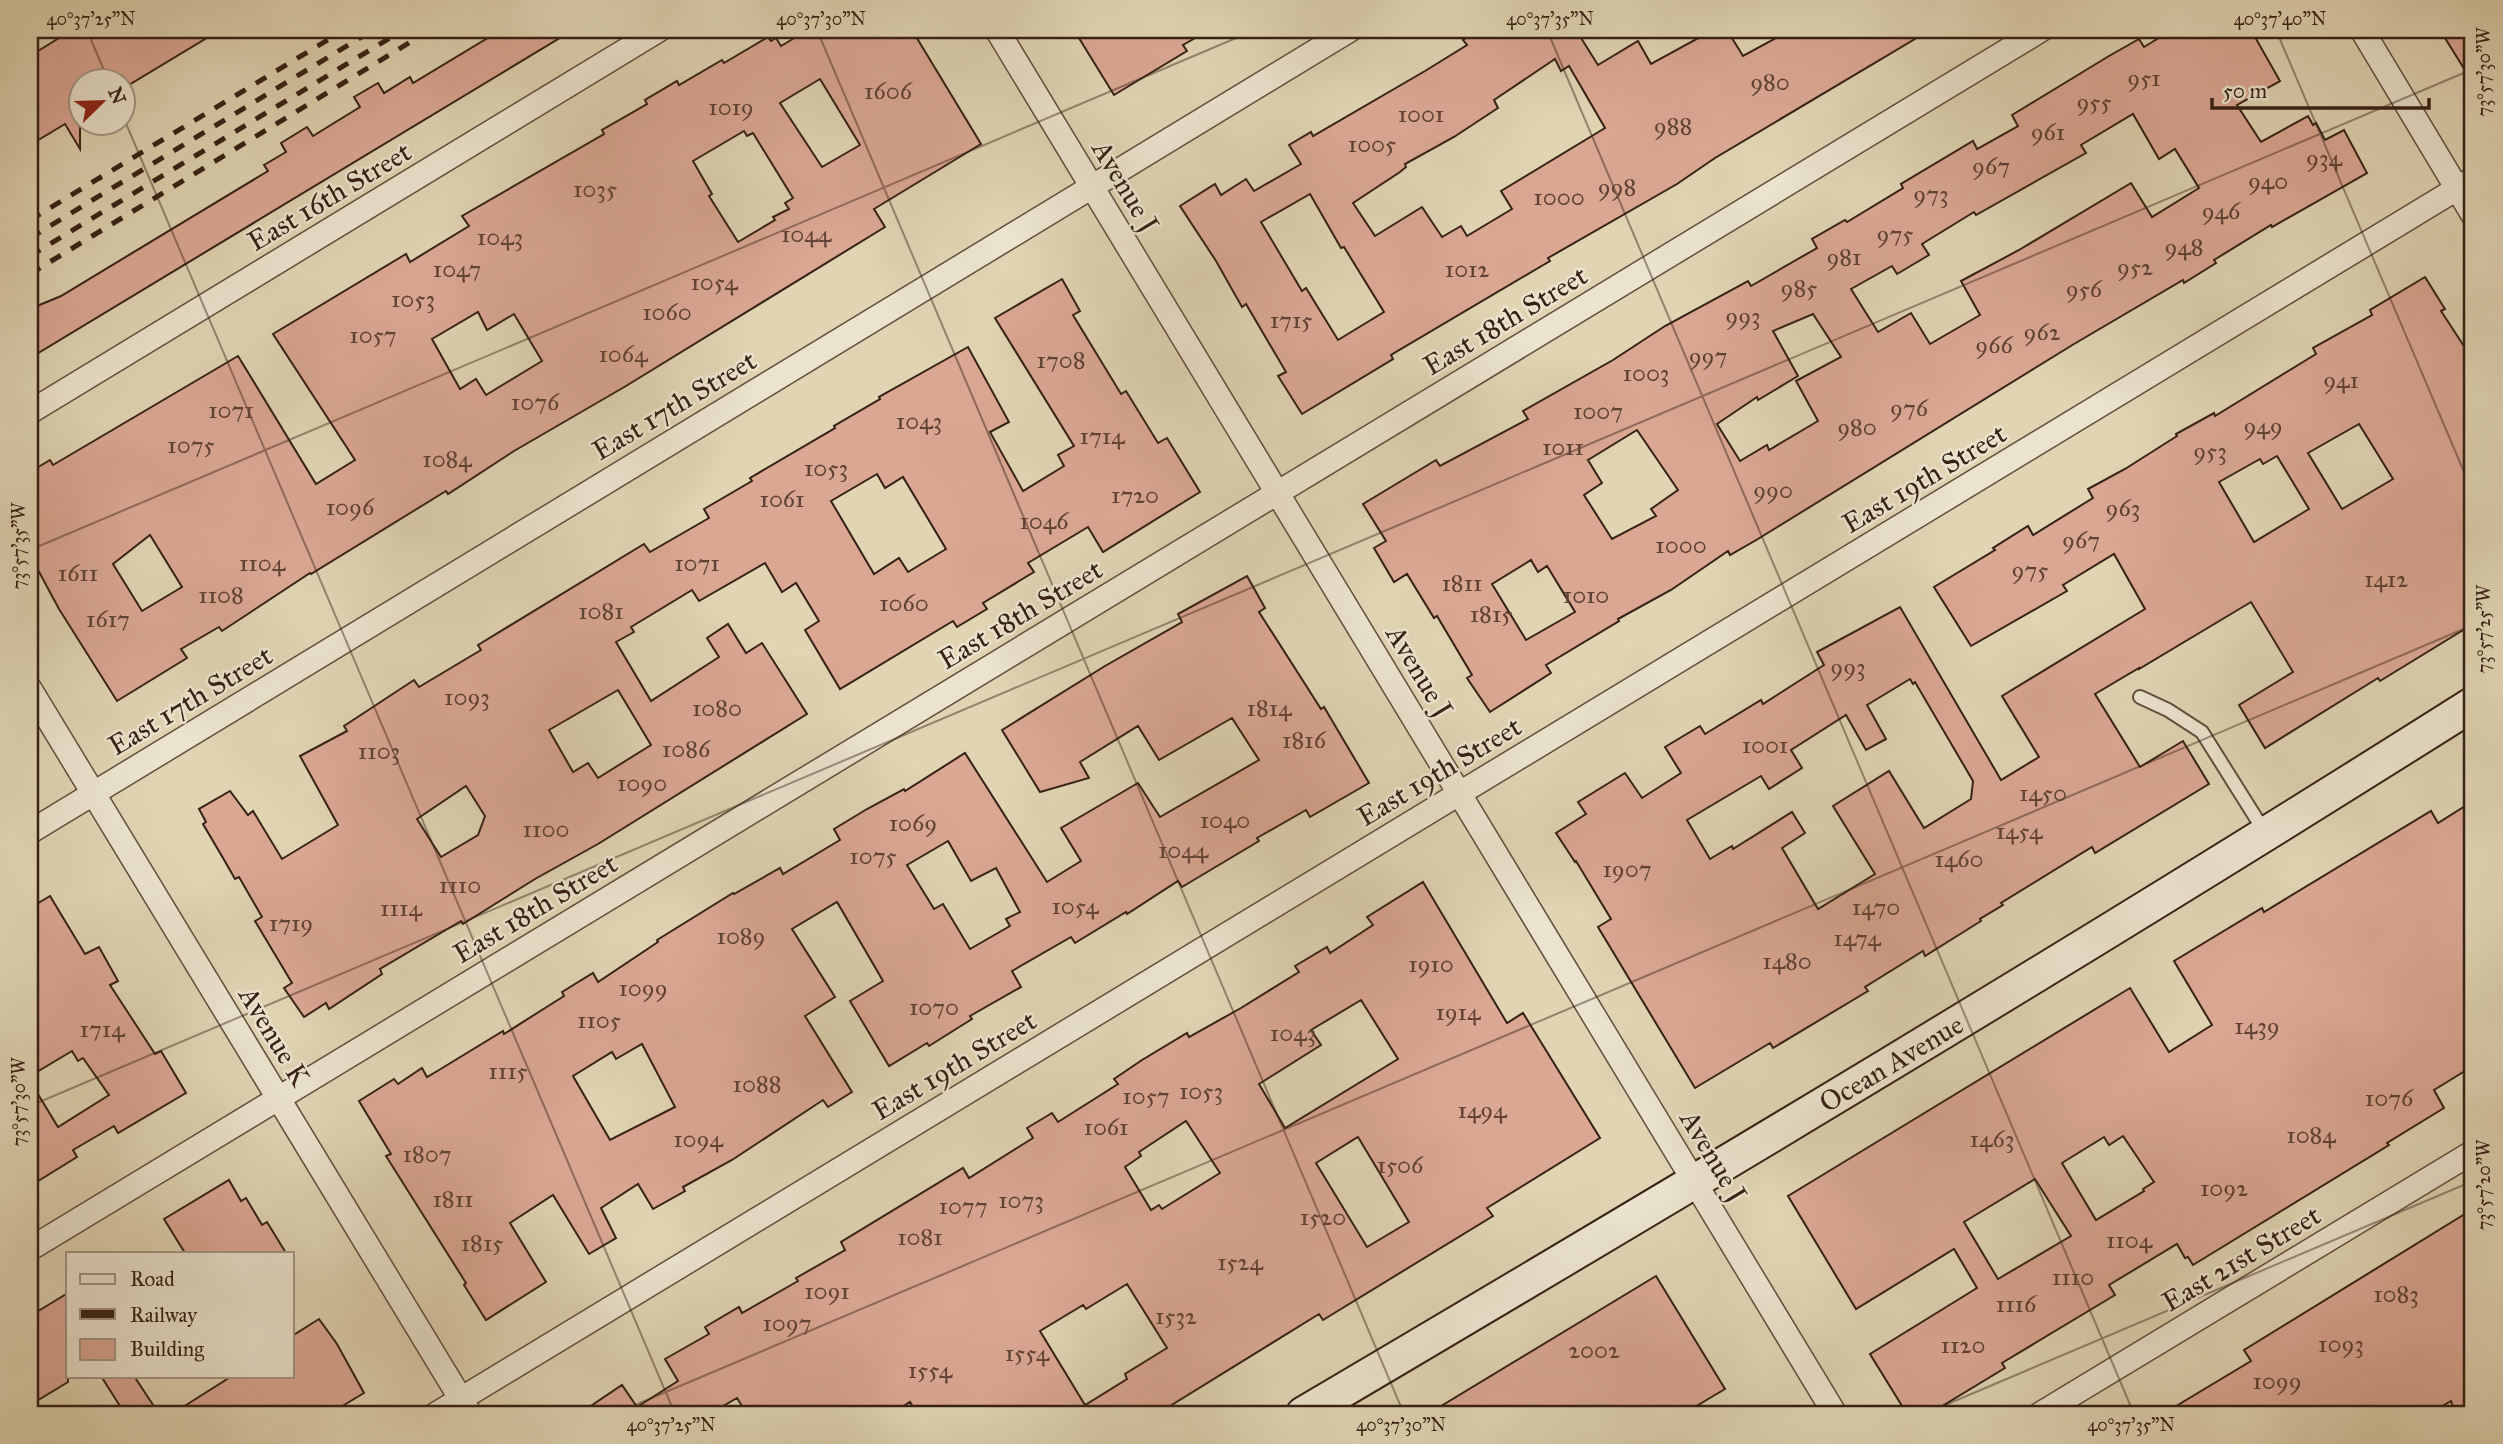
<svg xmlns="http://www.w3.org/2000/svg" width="2503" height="1444" font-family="'IM FELL Great Primer',serif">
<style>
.building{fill:#daa793;stroke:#362116;stroke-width:2;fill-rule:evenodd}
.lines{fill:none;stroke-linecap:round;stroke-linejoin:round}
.lane-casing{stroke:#604e3d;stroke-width:16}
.street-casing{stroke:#604e3d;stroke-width:26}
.secondary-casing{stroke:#362116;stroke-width:37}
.lane{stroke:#ebe3ce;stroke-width:12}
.street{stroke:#ebe3ce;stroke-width:23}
.secondary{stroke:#ebe3ce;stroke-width:33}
.rail{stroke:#362116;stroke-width:5;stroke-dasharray:12 12;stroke-linecap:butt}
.ticks{fill:none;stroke:#362116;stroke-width:2;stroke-opacity:0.45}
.labels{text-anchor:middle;stroke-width:5;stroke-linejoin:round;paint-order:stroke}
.number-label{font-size:24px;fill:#5f4235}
.street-label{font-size:28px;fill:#362116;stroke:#ebe3ce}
.neatline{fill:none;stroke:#362116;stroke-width:2.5}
.ticks-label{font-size:18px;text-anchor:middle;fill:#362116}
</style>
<rect width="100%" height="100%" fill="#e0d4b3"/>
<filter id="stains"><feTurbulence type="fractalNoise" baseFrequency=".00286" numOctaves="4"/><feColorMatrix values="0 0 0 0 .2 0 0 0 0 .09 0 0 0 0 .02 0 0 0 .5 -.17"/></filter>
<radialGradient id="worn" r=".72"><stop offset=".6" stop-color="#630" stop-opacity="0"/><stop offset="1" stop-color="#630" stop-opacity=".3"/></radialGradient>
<g class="building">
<path d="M72 30H220L127 86 124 80H80V149L65 124 30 145V56Z"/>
<path d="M501 30H573L30 358V309L61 296 268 171 264 165 286 152 281 143 307 127 313 136 360 107 354 97 378 83 384 93 410 77 413 83Z"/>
<path d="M808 30H912L981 144 874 209 885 227 626 386 514 451 448 494 446 491 311 574 310 573 222 631 219 627 181 649 187 658 117 701 59 609 30 555V472L50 460 53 465 238 356 316 484 355 460 273 334 406 254 410 262 469 226 462 216 604 134 602 130 647 104 645 100 677 81 679 85 722 60 724 63 768 37 771 41 776 38 781 46ZM820 79 860 145 822 167 780 103ZM744 131 747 136 753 133 793 198 785 203 789 209 773 217 775 220 738 242 709 196 712 194 693 161ZM478 312 487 330 514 314 542 361 486 395 476 379 460 389 432 339ZM150 535 182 587 142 611 113 564Z"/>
<path d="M1074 30H1209L1183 45 1187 51 1114 95Z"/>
<path d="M1478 30H1576L1598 65 1638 41 1651 64 1713 30H1727L1743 56 1791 30H1930L1715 158 1677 184 1548 258 1550 261 1391 355 1393 359 1302 414 1278 376 1286 372 1246 304 1242 307 1216 261 1180 206 1215 184 1221 195 1246 179 1254 191 1301 164 1289 145 1311 132 1313 136 1425 71 1467 45 1463 40ZM1555 59 1561 71 1569 66 1605 128 1501 191 1512 209 1467 236 1461 226 1442 237 1422 207 1375 236 1353 203 1400 172 1406 167 1405 164 1454 137 1498 108 1494 100ZM1310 194 1341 248 1344 247 1384 312 1338 340 1306 288 1302 291 1261 222Z"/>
<path d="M2172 30H2251L2280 81 2237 105 2261 142 2308 116 2313 125 2316 123 2325 140 2344 130 2367 173 2272 227 2271 225 2214 260 2216 263 2184 283 2183 280 2074 344 1758 539 1730 555 1728 551 1671 590 1618 619 1619 621 1546 665 1551 673 1490 712 1467 678 1472 675 1437 616 1434 618 1407 574 1394 582 1374 548 1386 541 1363 504 1436 460 1440 466 1528 419 1523 411 1613 360 1665 326 1748 281 1751 286 1817 248 1812 239 1845 220 1847 222 1903 188 1901 184 1973 141 1977 149 2018 126 2012 115 2109 56 2139 39 2144 47ZM2133 114 2159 159 2175 149 2199 188 2152 217 2131 183 2019 250 1961 281 1980 315 1930 344 1911 313 1878 332 1851 289 1892 266 1897 274 1929 255 1922 244 1974 212 1976 215 2086 153 2081 145ZM1813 314 1841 357 1796 381 1818 421 1769 450 1767 445 1740 461 1717 424 1757 397 1758 400 1798 376 1773 331ZM1637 430 1678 490 1651 509 1656 516 1612 539 1584 495 1602 483 1588 460ZM1531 560 1538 572 1547 566 1575 612 1526 640 1492 584Z"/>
<path d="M2440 30H2473V83Z"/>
<path d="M2425 277 2445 309 2441 311 2473 360V624L2380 681 2378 678 2265 748 2239 705 2293 672 2251 602 2139 669V668L2095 694 2140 767 2183 741 2209 784 2095 853 2092 847 2001 903 2003 905 1980 919 1981 921 1925 956 1923 951 1865 987 1868 991 1773 1048 1770 1043 1695 1088 1598 927 1611 919 1576 861 1575 862 1556 833 1586 814 1578 802 1625 773 1642 798 1681 773 1665 747 1700 726 1705 734 1761 700 1763 704 1824 665 1817 652 1900 607 2001 780 2039 757 2002 696 2145 609 2114 554 2063 585 2067 591 1971 646 1934 587 1995 550 1993 548 2028 526 2033 535 2093 498 2088 489 2125 469 2177 436 2176 434 2214 413 2215 416 2316 354 2313 348 2372 315 2370 310ZM2359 424 2393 479 2342 509 2308 453ZM2277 456 2309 509 2254 542 2219 482 2260 459 2263 464ZM1910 679 1913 684 1915 682 1973 781 1971 799 1924 828 1889 771 1833 806 1875 874 1818 909 1782 848 1805 833 1792 812 1733 849 1732 846 1710 859 1687 820 1761 776 1769 789 1802 768 1791 750 1846 715 1866 750 1886 739 1867 705Z"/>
<path d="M1062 279 1080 311 1073 315 1121 394 1126 391 1158 443 1167 438 1200 492 1103 552 1088 527 1028 563 1034 572 983 603 987 609 957 627 953 621 840 689 805 630 819 621 796 583 782 592 765 563 699 601 692 590 631 627 634 632 616 642 651 701 719 657 707 638 728 624 746 653 762 643 807 714 598 844 535 879 463 924 461 921 380 969 382 974 329 1009 326 1003 304 1017 284 988 292 983 255 921 262 917 239 877 235 879 223 858 203 824 206 822 199 809 230 791 248 815 253 811 282 859 338 825 300 756 347 731 344 726 414 680 419 687 481 650 478 645 644 544 650 552 709 518 704 509 752 481 750 478 835 428 834 426 880 399 879 397 968 347 1009 422 990 432 1023 491 1064 466 1058 455 1074 446 995 318ZM877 474 885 488 903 477 946 549 908 572 899 558 874 574 831 501ZM618 690 651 745 598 778 588 763 573 772 549 730ZM466 786 485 816 478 835 441 857 417 819Z"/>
<path d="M1247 576 1265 608 1259 612 1321 709 1324 707 1369 783 1310 817 1306 810 1257 838 1259 841 1182 887 1178 881 1127 914 1126 912 1075 943 1071 937 1012 971 1021 987 970 1016 972 1019 929 1046 927 1043 889 1066 850 1001 883 981 837 902 792 929 835 997 805 1016 852 1092 828 1107 823 1100 732 1160 683 1187 685 1191 653 1209 638 1184 601 1208 616 1238 589 1254 553 1195 510 1223 546 1282 486 1320 464 1285 466 1283 386 1156 391 1154 359 1101 394 1079 398 1084 422 1068 427 1077 439 1070 503 1031 504 1034 564 996 562 992 593 973 598 982 658 942 657 940 733 893 734 894 780 868 783 874 840 840 834 829 867 809 904 789 905 791 965 753 1047 882 1081 861 1061 828 1138 783 1160 817 1259 760 1232 718 1159 760 1138 726 1080 762 1089 778 1040 792 1002 730 1105 666 1182 622 1178 614ZM948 841 971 881 996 868 1020 912 1006 919 1010 926 970 949 943 904 934 909 907 865ZM642 1044 675 1107 610 1140 573 1076 612 1052 616 1059Z"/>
<path d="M2473 801V1066L2434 1090 2444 1108 2387 1143 2389 1145 2193 1265 2188 1257 2185 1258 2177 1244 2109 1285 2115 1295 2002 1363 2005 1368 1929 1414H1907L1870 1354 1977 1288 1954 1249 1856 1309 1788 1196 2130 988 2169 1052 2212 1025 2174 961 2262 908 2264 912 2431 811 2438 823ZM2123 1136 2154 1182 2143 1189 2144 1191 2096 1220 2062 1163 2104 1137 2109 1145ZM2035 1179 2071 1236 1998 1279 1964 1222Z"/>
<path d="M1423 882 1507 1023 1523 1013 1600 1138 1487 1208 1493 1216 1323 1320 1319 1314 1157 1414H917L910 1402 891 1414H747L737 1398 709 1414H579L622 1385 637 1407 678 1381 665 1359 709 1334 705 1327 739 1307 742 1313 798 1281 796 1278 845 1250 841 1242 963 1168 969 1178 1033 1138 1027 1128 1052 1113 1058 1122 1118 1084 1114 1079 1142 1060 1187 1033 1189 1037 1241 1008 1299 972 1295 966 1327 947 1330 953 1373 925 1367 917ZM1361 1000 1398 1059 1285 1128 1259 1084 1321 1045 1311 1030ZM1186 1121 1220 1173 1162 1209 1159 1205 1151 1210 1125 1167 1141 1156 1139 1152ZM1358 1137 1409 1222 1367 1247 1316 1163ZM1127 1284 1167 1348 1125 1374 1127 1379 1085 1405 1040 1331 1083 1305 1086 1309Z"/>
<path d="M50 896 85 954 99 947 118 981 110 985 155 1054 161 1051 186 1093 118 1133 114 1126 73 1150 77 1157 30 1186V1081L58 1127 109 1095 83 1058 78 1061 72 1051 30 1076V908Z"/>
<path d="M229 1180 241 1201 246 1198 262 1225 267 1222 286 1253H185L164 1219Z"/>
<path d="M2473 1209V1414H2455L2451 1401 2429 1414H2163L2251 1361 2244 1350Z"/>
<path d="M1656 1276 1725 1389 1683 1414H1428Z"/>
<path d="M68 1293V1382L30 1405V1316Z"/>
<path d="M319 1319 337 1344 364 1393 329 1414H172L232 1376H292V1336Z"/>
<path d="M101 1376H134L159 1414H125Z"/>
</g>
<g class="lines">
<g class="lane-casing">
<path id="lane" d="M2140 697 2168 710 2202 732 2266 834"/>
</g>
<g class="street-casing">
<g id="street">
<path d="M997 30 1835 1414"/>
<path d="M2362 30 2473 215"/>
<path d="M30 412 659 30"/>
<path d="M30 689 470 1414"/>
<path d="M30 832 1350 30"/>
<path d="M30 1249 2041 30"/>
<path d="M436 1414 2473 179"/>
<path d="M2040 1414 2473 1152"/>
</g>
</g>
<g class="secondary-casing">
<path id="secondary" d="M1303 1414C1696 1182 2087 948 2473 704"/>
</g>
<use href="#lane" class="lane"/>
<use href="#street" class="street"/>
<use href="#secondary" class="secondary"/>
<g class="rail">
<path d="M30 220 344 30"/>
<path d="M30 238 373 30"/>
<path d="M30 256 403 30"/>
<path d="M30 274 430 30"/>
</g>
</g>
<path class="ticks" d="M87 30 108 80M817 30 1404 1414M1547 30 2134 1414M2276 30 2473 493M122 114 675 1414M30 550 1255 30M30 1106 2473 69M614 1414 2473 625M1924 1414 2473 1181"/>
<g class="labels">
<g class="number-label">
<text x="2144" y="86">951</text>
<text x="1770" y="90">980</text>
<text x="888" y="99">1606</text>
<text x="2094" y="110">955</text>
<text x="731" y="115">1019</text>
<text x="1421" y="122">1001</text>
<text x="1673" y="134">988</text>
<text x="2048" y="140">961</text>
<text x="1372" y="152">1005</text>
<text x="2324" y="166">934</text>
<text x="1991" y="174">967</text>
<text x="2268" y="189">940</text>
<text x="1617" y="195">998</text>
<text x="595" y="197">1035</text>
<text x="1931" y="202">973</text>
<text x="1559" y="205">1000</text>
<text x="2221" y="219">946</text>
<text x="806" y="242">1044</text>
<text x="1895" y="242">975</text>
<text x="500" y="245">1043</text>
<text x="2184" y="255">948</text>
<text x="1844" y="265">981</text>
<text x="2135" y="275">952</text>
<text x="457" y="277">1047</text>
<text x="1467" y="277">1012</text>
<text x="714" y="290">1054</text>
<text x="1799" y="296">985</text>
<text x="2084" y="297">956</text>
<text x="413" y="307">1053</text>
<text x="667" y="320">1060</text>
<text x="1743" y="324">993</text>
<text x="1291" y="328">1715</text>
<text x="2042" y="340">962</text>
<text x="373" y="343">1057</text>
<text x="1994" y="353">966</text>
<text x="623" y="362">1064</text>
<text x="1708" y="364">997</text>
<text x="1061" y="368">1708</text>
<text x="1646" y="381">1003</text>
<text x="2341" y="388">941</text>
<text x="535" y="410">1076</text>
<text x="1909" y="416">976</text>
<text x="231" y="418">1071</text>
<text x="1598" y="419">1007</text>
<text x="919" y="429">1043</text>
<text x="2263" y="434">949</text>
<text x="1857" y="435">980</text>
<text x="1102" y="444">1714</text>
<text x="191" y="453">1075</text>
<text x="1563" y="455">1011</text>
<text x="2210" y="459">953</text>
<text x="447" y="467">1084</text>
<text x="826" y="476">1053</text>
<text x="1773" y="498">990</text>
<text x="1135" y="503">1720</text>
<text x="782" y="507">1061</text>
<text x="350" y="515">1096</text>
<text x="2123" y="516">963</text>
<text x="1044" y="529">1046</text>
<text x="2081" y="548">967</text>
<text x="1681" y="553">1000</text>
<text x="262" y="571">1104</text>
<text x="697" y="571">1071</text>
<text x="2030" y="578">975</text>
<text x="78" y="581">1611</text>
<text x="2386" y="587">1412</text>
<text x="1462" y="591">1811</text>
<text x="221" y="603">1108</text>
<text x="1586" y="603">1010</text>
<text x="904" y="611">1060</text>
<text x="601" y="619">1081</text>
<text x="1491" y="622">1815</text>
<text x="108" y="627">1617</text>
<text x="1848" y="675">993</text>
<text x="467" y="705">1093</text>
<text x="717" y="716">1080</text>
<text x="1269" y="716">1814</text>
<text x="1304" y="748">1816</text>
<text x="1765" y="753">1001</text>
<text x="686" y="757">1086</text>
<text x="379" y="759">1103</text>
<text x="642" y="791">1090</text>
<text x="2043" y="801">1450</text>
<text x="1225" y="828">1040</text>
<text x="913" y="831">1069</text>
<text x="546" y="837">1100</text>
<text x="2019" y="839">1454</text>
<text x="1183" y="858">1044</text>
<text x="873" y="864">1075</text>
<text x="1959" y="867">1460</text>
<text x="1627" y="877">1907</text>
<text x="460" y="893">1110</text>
<text x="1075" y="914">1054</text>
<text x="1876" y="915">1470</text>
<text x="401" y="916">1114</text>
<text x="291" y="931">1719</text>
<text x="741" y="944">1089</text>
<text x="1857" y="946">1474</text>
<text x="1787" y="969">1480</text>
<text x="1431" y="972">1910</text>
<text x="643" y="996">1099</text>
<text x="934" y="1015">1070</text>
<text x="1458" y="1020">1914</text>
<text x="599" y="1028">1105</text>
<text x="2257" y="1034">1439</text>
<text x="102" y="1037">1714</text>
<text x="1293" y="1041">1043</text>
<text x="508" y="1079">1115</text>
<text x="757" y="1092">1088</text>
<text x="1201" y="1099">1053</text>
<text x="1146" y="1104">1057</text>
<text x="2389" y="1106">1076</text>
<text x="1482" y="1118">1494</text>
<text x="1106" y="1135">1061</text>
<text x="2311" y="1143">1084</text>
<text x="698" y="1147">1094</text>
<text x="1992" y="1147">1463</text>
<text x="427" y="1162">1807</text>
<text x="1400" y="1173">1506</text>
<text x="2224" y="1196">1092</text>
<text x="453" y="1207">1811</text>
<text x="1021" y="1208">1073</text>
<text x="963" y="1214">1077</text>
<text x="1323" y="1225">1520</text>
<text x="920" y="1245">1081</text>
<text x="2129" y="1248">1104</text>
<text x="482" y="1251">1815</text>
<text x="1240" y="1270">1524</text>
<text x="2073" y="1285">1110</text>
<text x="827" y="1299">1091</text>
<text x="2396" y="1302">1083</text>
<text x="2016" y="1312">1116</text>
<text x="1176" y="1324">1532</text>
<text x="787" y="1331">1097</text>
<text x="2341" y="1352">1093</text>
<text x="1963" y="1353">1120</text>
<text x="1594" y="1358">2002</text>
<text x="1027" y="1361">1554</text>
<text x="930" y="1378">1554</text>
<text x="2277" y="1389">1099</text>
</g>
<g class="street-label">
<text transform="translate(1126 186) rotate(59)" y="10">Avenue J</text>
<text transform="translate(329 196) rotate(-31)" y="10">East 16th Street</text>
<text transform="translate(1505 320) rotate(-31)" y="10">East 18th Street</text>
<text transform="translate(674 405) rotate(-31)" y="10">East 17th Street</text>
<text transform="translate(1924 478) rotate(-31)" y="10">East 19th Street</text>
<text transform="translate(1020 614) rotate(-31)" y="10">East 18th Street</text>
<text transform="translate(1420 671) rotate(59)" y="10">Avenue J</text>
<text transform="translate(190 700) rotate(-31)" y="10">East 17th Street</text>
<text transform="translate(1439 771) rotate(-31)" y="10">East 19th Street</text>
<text transform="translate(535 908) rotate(-31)" y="10">East 18th Street</text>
<text transform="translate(275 1036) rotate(59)" y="10">Avenue K</text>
<text transform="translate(1891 1063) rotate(-31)" y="10">Ocean Avenue</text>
<text transform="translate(954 1065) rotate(-31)" y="10">East 19th Street</text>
<text transform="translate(1714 1156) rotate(59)" y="10">Avenue J</text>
<text transform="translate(2241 1258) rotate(-31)" y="10">East 21st Street</text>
</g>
</g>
<rect width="2503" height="1444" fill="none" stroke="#e0d4b3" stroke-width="77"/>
<rect x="66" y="1252" width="228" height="126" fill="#ebe3ce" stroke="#a39584" stroke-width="2"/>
<rect x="80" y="1274" width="35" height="10" fill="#ebe3ce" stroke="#a39584" stroke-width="2"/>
<text x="130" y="1286" font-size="21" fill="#362116">Road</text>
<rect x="80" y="1309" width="35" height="10" fill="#362116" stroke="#a39584" stroke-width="2"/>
<text x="130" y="1322" font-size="21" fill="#362116">Railway</text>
<rect x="80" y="1339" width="35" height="21" fill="#daa793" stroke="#a39584" stroke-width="2"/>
<text x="130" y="1356" font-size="21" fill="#362116">Building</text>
<g transform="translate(102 102) rotate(67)"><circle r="33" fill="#ebe3ce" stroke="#a39584" stroke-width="2"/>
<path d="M0-5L12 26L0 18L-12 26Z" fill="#8f2418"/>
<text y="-10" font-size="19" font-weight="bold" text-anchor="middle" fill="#362116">N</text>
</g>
<path d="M2212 98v10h217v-10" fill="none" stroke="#362116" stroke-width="3.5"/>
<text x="2223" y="98" font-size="21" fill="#362116" stroke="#ebe3ce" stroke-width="5" paint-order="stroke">50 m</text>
<rect x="38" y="38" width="2426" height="1368" class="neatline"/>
<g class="ticks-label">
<text x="91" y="25">40°37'25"N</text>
<text x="821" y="25">40°37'30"N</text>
<text x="1550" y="25">40°37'35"N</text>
<text x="2280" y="25">40°37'40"N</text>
<text transform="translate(2484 72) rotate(-90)" y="6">73°57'30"W</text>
<text transform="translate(19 546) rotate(-90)" y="6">73°57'35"W</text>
<text transform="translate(2484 629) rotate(-90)" y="6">73°57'25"W</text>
<text transform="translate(19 1102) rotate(-90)" y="6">73°57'30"W</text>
<text transform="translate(2484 1185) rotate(-90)" y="6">73°57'20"W</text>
<text x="671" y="1431">40°37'25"N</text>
<text x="1401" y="1431">40°37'30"N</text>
<text x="2131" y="1431">40°37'35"N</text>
</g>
<rect width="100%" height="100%" filter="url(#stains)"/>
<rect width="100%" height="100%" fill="url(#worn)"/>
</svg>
